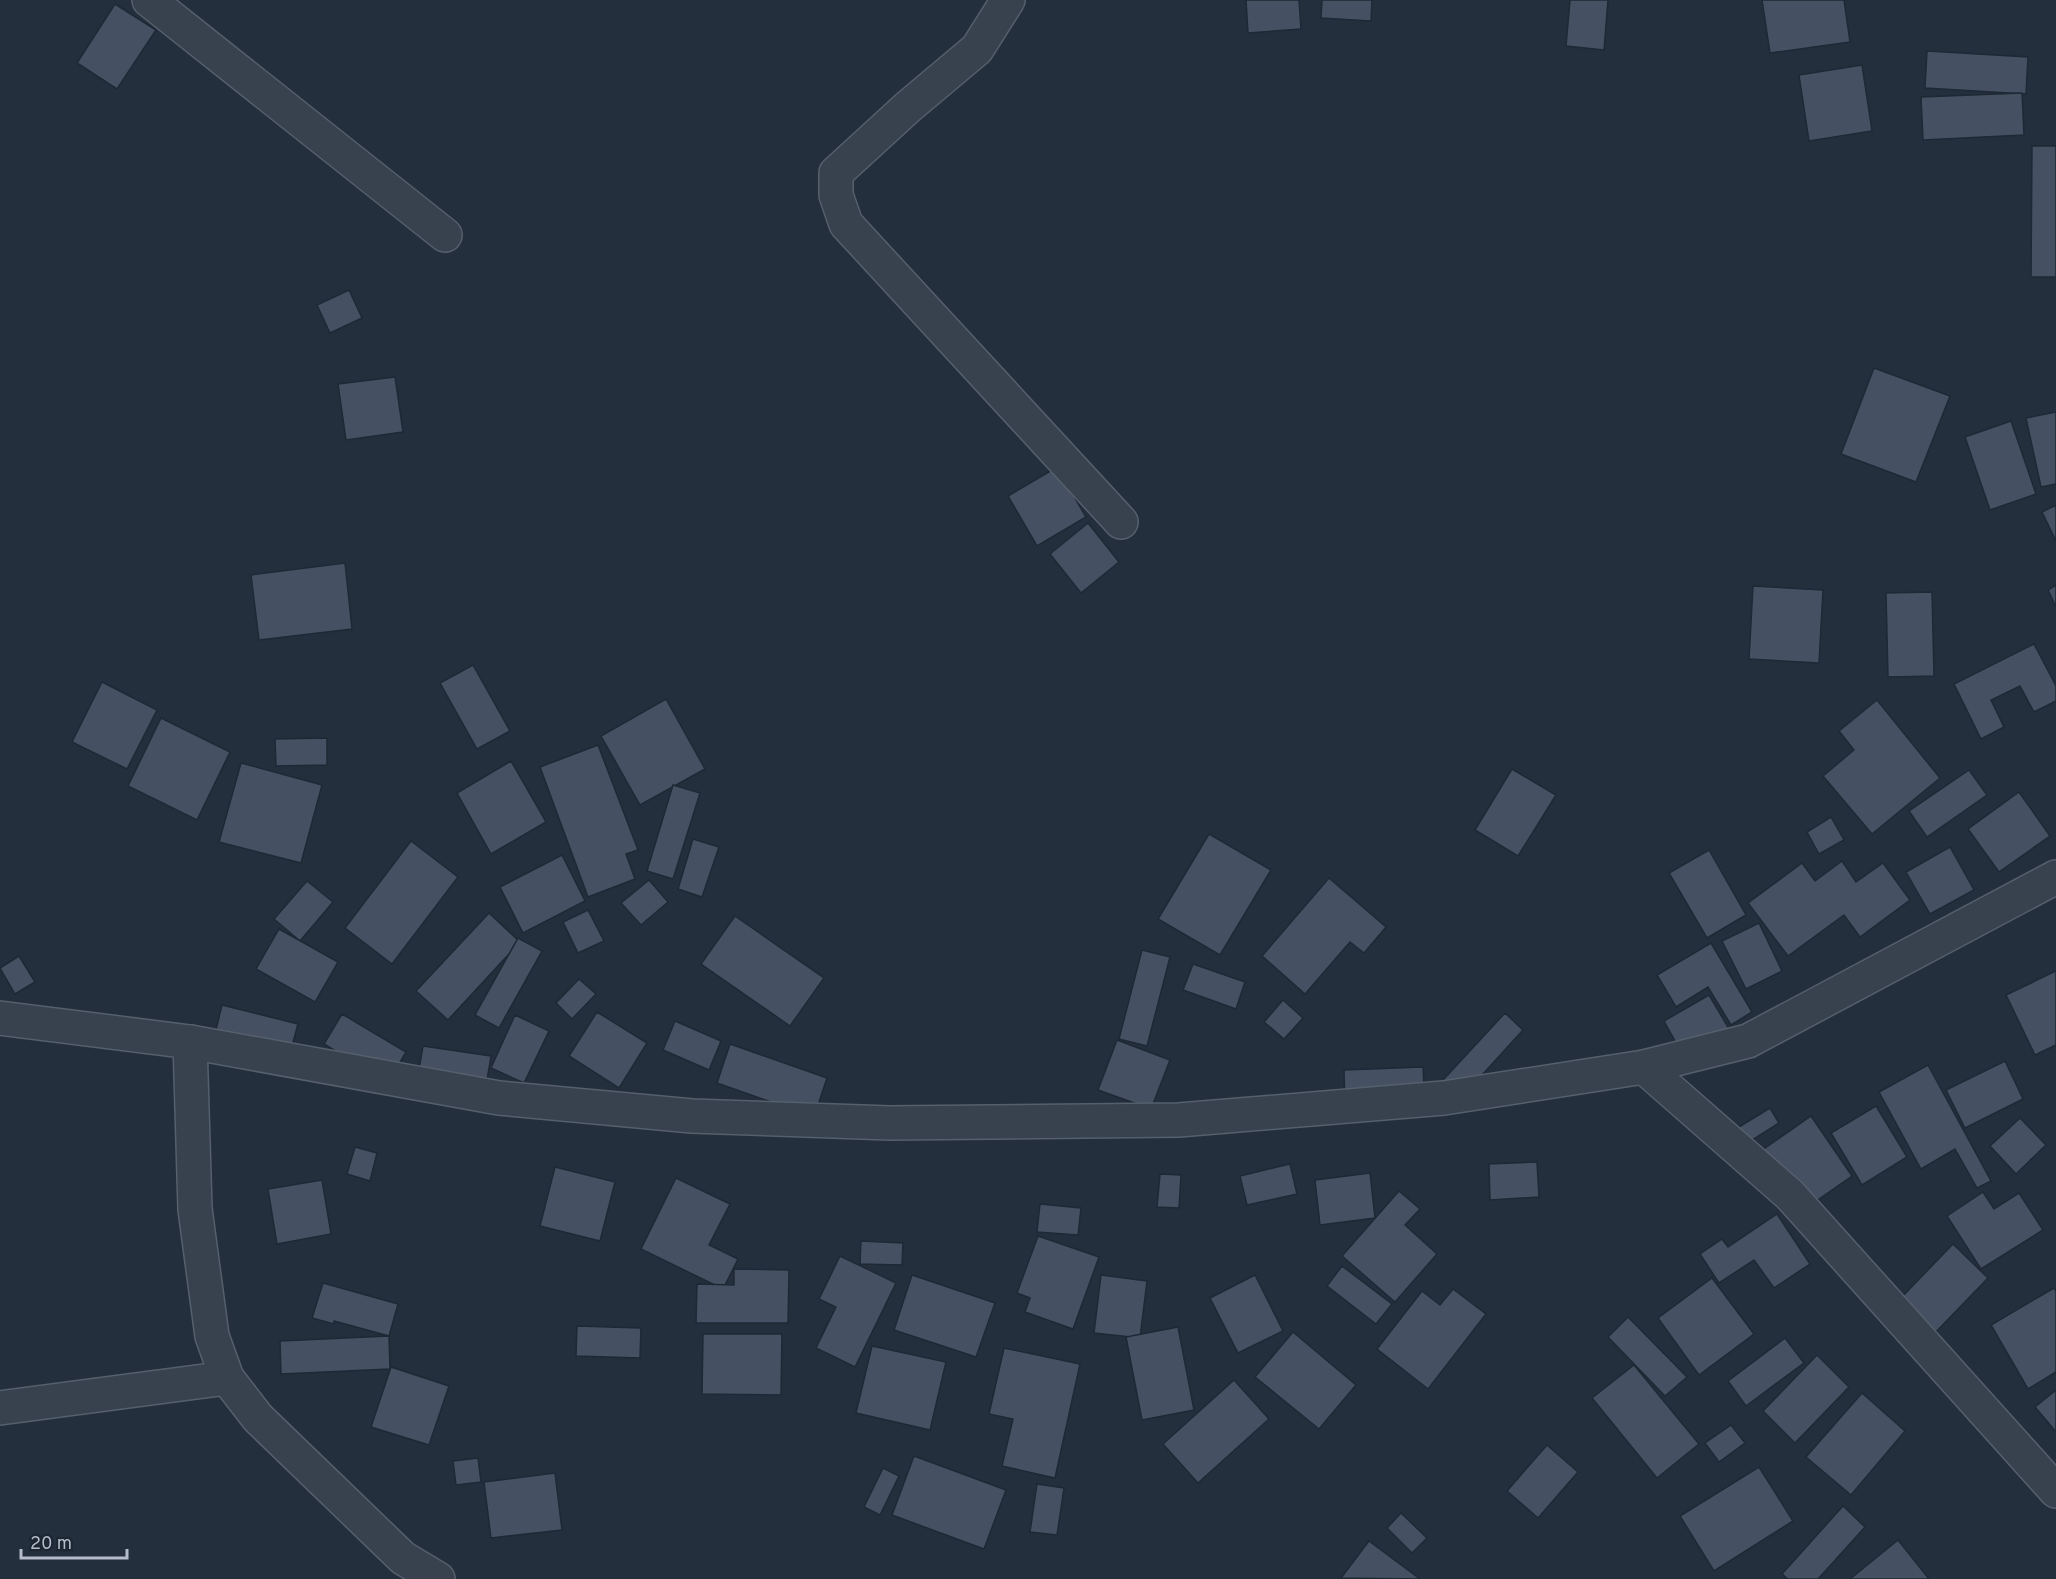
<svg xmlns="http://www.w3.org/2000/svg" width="2056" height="1579" font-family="Overpass,sans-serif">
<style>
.building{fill:#455162;stroke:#1f2835;stroke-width:1.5}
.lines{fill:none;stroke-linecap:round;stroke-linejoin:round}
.minor-casing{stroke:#565f6c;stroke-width:36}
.tertiary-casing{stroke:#565f6c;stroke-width:36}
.minor{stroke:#38414e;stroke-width:33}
.tertiary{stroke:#38414e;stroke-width:33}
</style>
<rect width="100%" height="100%" fill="#242f3e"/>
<g class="building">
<path d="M1246 0H1299L1301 29 1248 33Z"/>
<path d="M1322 0H1372L1371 21 1321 18Z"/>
<path d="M1570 0H1608L1604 50 1566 46Z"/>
<path d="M1762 0H1844L1850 42 1770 53Z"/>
<path d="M115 4 156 30 117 89 77 63Z"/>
<path d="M1927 51 2028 57 2026 94 1925 88Z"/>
<path d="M1862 65 1872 131 1809 141 1799 75Z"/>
<path d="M2022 93 2024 135 1923 140 1921 97Z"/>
<path d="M2032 146H2056V277H2031Z"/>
<path d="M349 290 362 318 330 333 317 305Z"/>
<path d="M1874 368 1950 396 1916 482 1841 454Z"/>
<path d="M395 377 403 432 346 440 338 384Z"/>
<path d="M2056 412V484L2041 487 2026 418Z"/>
<path d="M2011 421 2036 494 1990 510 1965 437Z"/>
<path d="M1057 467 1086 517 1037 546 1008 496Z"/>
<path d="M2056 505V541L2042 512Z"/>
<path d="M1088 523 1119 562 1081 593 1050 554Z"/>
<path d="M345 563 352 629 259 640 251 575Z"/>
<path d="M2056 585V607L2048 590Z"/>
<path d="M1753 586 1823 590 1819 663 1749 659Z"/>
<path d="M1932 592 1934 676 1888 677 1886 593Z"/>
<path d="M2034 644 2056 686V701L2034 712 2020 686 1991 700 2004 727 1981 739 1954 684Z"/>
<path d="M473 665 510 731 477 749 440 683Z"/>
<path d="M102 682 157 710 127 769 72 742Z"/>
<path d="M666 699 705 769 640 805 601 736Z"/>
<path d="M1877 700 1940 778 1872 834 1823 776 1854 750 1839 731Z"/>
<path d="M161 718 230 752 197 820 128 786Z"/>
<path d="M327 738V765L276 766 275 739Z"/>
<path d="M598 745 638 850 626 854 635 879 588 897 540 767Z"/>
<path d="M511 761 546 822 491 854 457 793Z"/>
<path d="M241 763 322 785 301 863 219 842Z"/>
<path d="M1512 769 1556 795 1518 856 1475 830Z"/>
<path d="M1969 770 1987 795 1927 837 1909 811Z"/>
<path d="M673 785 700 793 673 879 647 871Z"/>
<path d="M2019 792 2050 836 1999 872 1968 829Z"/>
<path d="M1831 817 1844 840 1819 854 1807 832Z"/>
<path d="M1209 834 1271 870 1220 955 1158 919Z"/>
<path d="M693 839 719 847 702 897 678 889Z"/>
<path d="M411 841 458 877 392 964 345 928Z"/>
<path d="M1950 847 1974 890 1930 914 1906 872Z"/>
<path d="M1709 850 1746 915 1707 938 1669 873Z"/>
<path d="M562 855 585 901 523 933 500 887Z"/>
<path d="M1842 861 1856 882 1883 863 1910 900 1860 937 1844 915 1788 956 1748 903 1802 863 1815 881Z"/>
<path d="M1329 878 1386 927 1364 953 1350 942 1305 994 1262 956Z"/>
<path d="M649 880 668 902 641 925 621 903Z"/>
<path d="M307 881 333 902 300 941 274 919Z"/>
<path d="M588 910 604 941 578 953 563 922Z"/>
<path d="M489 913 520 942 448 1020 416 991Z"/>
<path d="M735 916 824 978 790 1026 701 964Z"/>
<path d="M1759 923 1782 971 1746 989 1722 941Z"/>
<path d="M279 929 338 962 315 1002 256 969Z"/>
<path d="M518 938 542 951 499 1028 475 1015Z"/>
<path d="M1711 943 1752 1012 1731 1025 1708 987 1676 1007 1657 975Z"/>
<path d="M1142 950 1170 957 1147 1046 1119 1039Z"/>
<path d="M19 956 35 982 15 994 0 968Z"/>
<path d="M1193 964 1245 982 1236 1009 1183 990Z"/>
<path d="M2056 971V1045L2035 1055 2006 995Z"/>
<path d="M579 979 596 994 572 1019 556 1003Z"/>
<path d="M1709 995 1735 1039 1689 1066 1664 1021Z"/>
<path d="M1283 1000 1303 1018 1284 1039 1264 1022Z"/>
<path d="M222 1005 298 1024 289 1057 214 1038Z"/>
<path d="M597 1012 647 1043 619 1088 569 1056Z"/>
<path d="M1505 1013 1523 1030 1462 1097 1443 1080Z"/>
<path d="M342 1014 406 1052 388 1083 324 1044Z"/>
<path d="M515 1015 549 1031 524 1083 491 1068Z"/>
<path d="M675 1021 721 1041 709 1070 663 1050Z"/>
<path d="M1117 1040 1170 1060 1151 1109 1098 1090Z"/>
<path d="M730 1044 827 1078 814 1117 717 1083Z"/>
<path d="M423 1046 491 1056 484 1098 416 1087Z"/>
<path d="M2005 1061 2023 1099 1965 1128 1946 1090Z"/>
<path d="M1928 1065 1991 1181 1977 1188 1955 1149 1921 1169 1879 1092Z"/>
<path d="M1423 1067 1425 1103 1345 1107 1344 1070Z"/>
<path d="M1876 1106 1907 1157 1862 1185 1831 1133Z"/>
<path d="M1770 1108 1779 1123 1743 1146 1734 1130Z"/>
<path d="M1811 1116 1852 1176 1799 1213 1758 1153Z"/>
<path d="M2020 1118 2046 1145 2016 1174 1990 1146Z"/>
<path d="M355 1147 377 1153 370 1181 347 1174Z"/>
<path d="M1537 1162 1539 1197 1490 1200 1489 1164Z"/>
<path d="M1290 1164 1297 1194 1247 1205 1240 1176Z"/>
<path d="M555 1167 615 1182 600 1241 540 1226Z"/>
<path d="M1370 1173 1375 1218 1320 1225 1315 1180Z"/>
<path d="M1160 1174 1181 1175 1179 1208 1157 1207Z"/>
<path d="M676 1178 730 1204 709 1245 738 1259 723 1289 641 1249Z"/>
<path d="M322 1180 331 1234 277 1244 268 1189Z"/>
<path d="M1399 1191 1420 1209 1405 1225 1437 1254 1395 1302 1342 1256Z"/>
<path d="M1983 1192 1994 1209 2019 1193 2043 1230 1981 1269 1947 1216Z"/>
<path d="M1040 1204 1081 1208 1078 1235 1037 1232Z"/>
<path d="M1777 1214 1810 1264 1774 1288 1754 1260 1719 1283 1700 1254 1722 1239 1728 1247Z"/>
<path d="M1038 1236 1099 1257 1073 1329 1025 1312 1030 1298 1017 1293Z"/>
<path d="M861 1241 903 1243 902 1265 860 1264Z"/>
<path d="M1953 1244 1988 1278 1932 1336 1897 1302Z"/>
<path d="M840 1256 896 1283 855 1367 816 1348 836 1307 819 1299Z"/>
<path d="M1342 1266 1392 1304 1376 1324 1327 1286Z"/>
<path d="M734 1269 789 1270 788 1323H696L697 1284 734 1285Z"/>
<path d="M912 1275 995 1303 976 1357 894 1330Z"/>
<path d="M1101 1275 1147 1281 1140 1338 1094 1333Z"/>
<path d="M1255 1275 1283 1331 1238 1353 1210 1298Z"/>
<path d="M1712 1278 1754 1334 1699 1375 1658 1318Z"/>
<path d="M323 1283 398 1304 389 1336 334 1321V1324L312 1318Z"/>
<path d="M2054 1288 2056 1291V1372L2028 1389 1991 1325Z"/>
<path d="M1453 1289 1486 1314 1428 1389 1377 1349 1422 1291 1440 1305Z"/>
<path d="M1628 1317 1687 1377 1665 1396 1608 1337Z"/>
<path d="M577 1326 641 1328 640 1358 576 1356Z"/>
<path d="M1178 1327 1194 1410 1142 1420 1126 1337Z"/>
<path d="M1293 1332 1356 1385 1319 1429 1255 1377Z"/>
<path d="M703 1334H782L781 1395 702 1394Z"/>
<path d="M389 1336 390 1369 281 1374 280 1341Z"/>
<path d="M1785 1338 1804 1363 1746 1406 1728 1381Z"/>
<path d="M872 1346 946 1362 930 1430 856 1413Z"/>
<path d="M1004 1348 1080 1364 1055 1478 1002 1466 1013 1419 989 1414Z"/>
<path d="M1817 1355 1849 1387 1795 1443 1763 1411Z"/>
<path d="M1634 1365 1699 1444 1657 1478 1592 1398Z"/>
<path d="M391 1367 449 1386 429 1445 371 1427Z"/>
<path d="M1234 1380 1269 1419 1198 1483 1163 1444Z"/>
<path d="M2056 1390V1432L2035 1407Z"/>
<path d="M1862 1393 1905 1431 1851 1495 1806 1457Z"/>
<path d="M1731 1425 1745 1443 1719 1462 1705 1443Z"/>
<path d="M1547 1445 1578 1472 1538 1518 1507 1491Z"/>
<path d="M914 1456 1006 1490 984 1549 892 1515Z"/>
<path d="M478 1458 481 1482 456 1485 453 1461Z"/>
<path d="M1759 1467 1793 1521 1714 1571 1680 1516Z"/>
<path d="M883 1468 899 1476 880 1515 864 1507Z"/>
<path d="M555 1473 562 1530 491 1538 484 1482Z"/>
<path d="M1037 1484 1064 1488 1057 1535 1030 1532Z"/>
<path d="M1843 1506 1865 1527 1818 1579H1788L1782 1574Z"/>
<path d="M1401 1513 1427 1538 1412 1553 1387 1528Z"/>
<path d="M1898 1540 1929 1579H1850Z"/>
<path d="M1369 1541 1420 1579 1341 1578Z"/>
</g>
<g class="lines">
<g class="minor-casing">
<g id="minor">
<path d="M149 0 445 235"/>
<path d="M1008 0 977 49 908 107 836 173V195L846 224 1121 522"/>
<path d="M190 1042 195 1209 212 1336 227 1378 258 1418 403 1558 438 1579"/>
<path d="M1644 1067 1790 1195 2056 1491"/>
<path d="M0 1408 227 1378"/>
</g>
</g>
<g class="tertiary-casing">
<path id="tertiary" d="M0 1018 190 1042 499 1098 692 1116 890 1123 1179 1120 1444 1098 1644 1067 1748 1041 2056 877"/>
</g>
<use href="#minor" class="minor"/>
<use href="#tertiary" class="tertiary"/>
</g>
<path d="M21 1549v9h106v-9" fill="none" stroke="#b4bcc9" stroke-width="3"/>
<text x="30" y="1549" font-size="18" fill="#b4bcc9" stroke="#1d2633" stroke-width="4.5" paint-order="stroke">20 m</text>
</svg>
